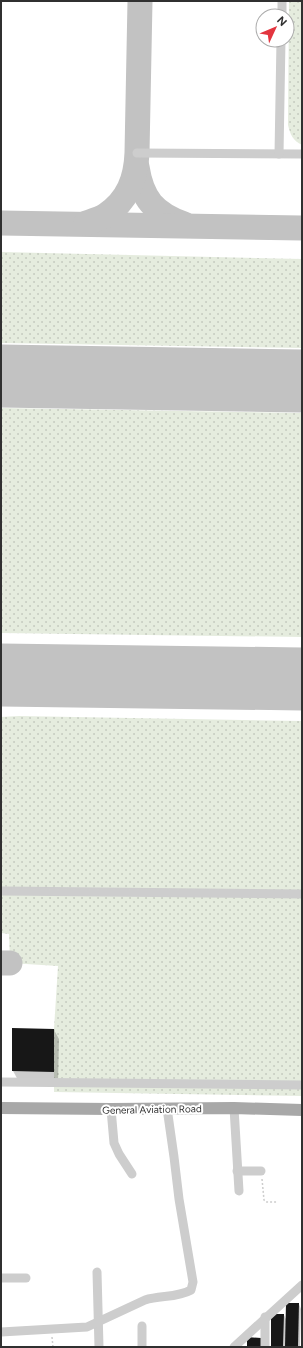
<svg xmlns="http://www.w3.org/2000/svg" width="303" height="1348" font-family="Figtree,sans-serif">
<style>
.grass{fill:url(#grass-dots)}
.shadow{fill:#0003}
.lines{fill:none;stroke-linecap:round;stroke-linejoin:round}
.taxiway{stroke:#c2c2c2;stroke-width:25}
.runway{stroke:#c2c2c2;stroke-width:63}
.building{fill:#171717}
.path{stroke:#cdcdcd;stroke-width:1.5;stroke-dasharray:2 2;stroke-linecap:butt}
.minor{stroke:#cdcdcd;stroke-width:9}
.major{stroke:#a8a8a8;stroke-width:12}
.labels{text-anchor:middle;stroke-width:4;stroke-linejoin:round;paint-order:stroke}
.street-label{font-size:10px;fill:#303030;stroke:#fff}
</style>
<defs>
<pattern id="grass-dots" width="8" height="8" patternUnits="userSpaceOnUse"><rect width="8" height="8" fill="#e5ecde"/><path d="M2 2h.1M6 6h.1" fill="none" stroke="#c5cbbf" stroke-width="1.8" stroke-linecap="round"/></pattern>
</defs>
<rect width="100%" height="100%" fill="#fff"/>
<g class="grass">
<path d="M289 1H302V145C293 141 290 134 288 125Z"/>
<path d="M1 252 302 259V348L1 343Z"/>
<path d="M1 408 302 413V637L1 633Z"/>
<path d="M19 716 302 721V1096L54 1092V1029L58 966 10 963 9 934 1 933V717Z"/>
</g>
<g class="shadow">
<path d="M54 1030 59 1039 58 1081 18 1080 13 1071Z"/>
<path d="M299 1304 301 1309 300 1347H272L284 1315 287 1321Z"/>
</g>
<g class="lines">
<g class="taxiway">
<path d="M137 167C142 199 154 213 184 224"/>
<path d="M1 223 302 228"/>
<path d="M86 223C92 221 100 219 106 215 128 200 136 179 137 153L140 1"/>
<path d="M1 963H10"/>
</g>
<g class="runway">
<path d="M1 376 302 381"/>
<path d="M1 675 302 679"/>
</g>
</g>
<g class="building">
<path d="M12 1028 54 1029V1072L12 1071Z"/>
<path d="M286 1303H299L298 1347H285Z"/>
<path d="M271 1314H284L283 1347H271Z"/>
<path d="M247 1337 261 1338V1347H247Z"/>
</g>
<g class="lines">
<g class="path">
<path d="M262 1179 264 1200 266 1202H277"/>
<path d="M52 1337 53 1347"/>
</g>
<g class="minor">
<path d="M282 16V1"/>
<path d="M137 153 302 154"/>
<path d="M279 154 281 40"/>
<path d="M1 891 302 894"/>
<path d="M1 1082 302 1085"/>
<path d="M234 1108 239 1191"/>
<path d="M111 1109 114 1143 119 1154 132 1174"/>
<path d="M237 1171H261"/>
<path d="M97 1272 99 1347"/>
<path d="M1 1278H26"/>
<path d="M142 1326V1347"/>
<path d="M1 1332 87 1327 145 1300C160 1295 177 1298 191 1290L193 1282 179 1199 174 1157 167 1108"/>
<path d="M234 1347 302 1285"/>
<path d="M265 1347V1317"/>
</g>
<path class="major" d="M1 1108 111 1109 234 1108 302 1110"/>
</g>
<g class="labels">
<g class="street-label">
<text transform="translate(152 1109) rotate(-1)" y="4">General Aviation Road</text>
</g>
</g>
<rect width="303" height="1348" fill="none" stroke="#303030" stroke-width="4"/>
<g transform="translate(275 28) rotate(46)"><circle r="19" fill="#ffffff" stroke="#acacac"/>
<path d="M0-3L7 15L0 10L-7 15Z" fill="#e3353f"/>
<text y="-6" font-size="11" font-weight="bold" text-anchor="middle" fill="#303030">N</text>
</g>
</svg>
